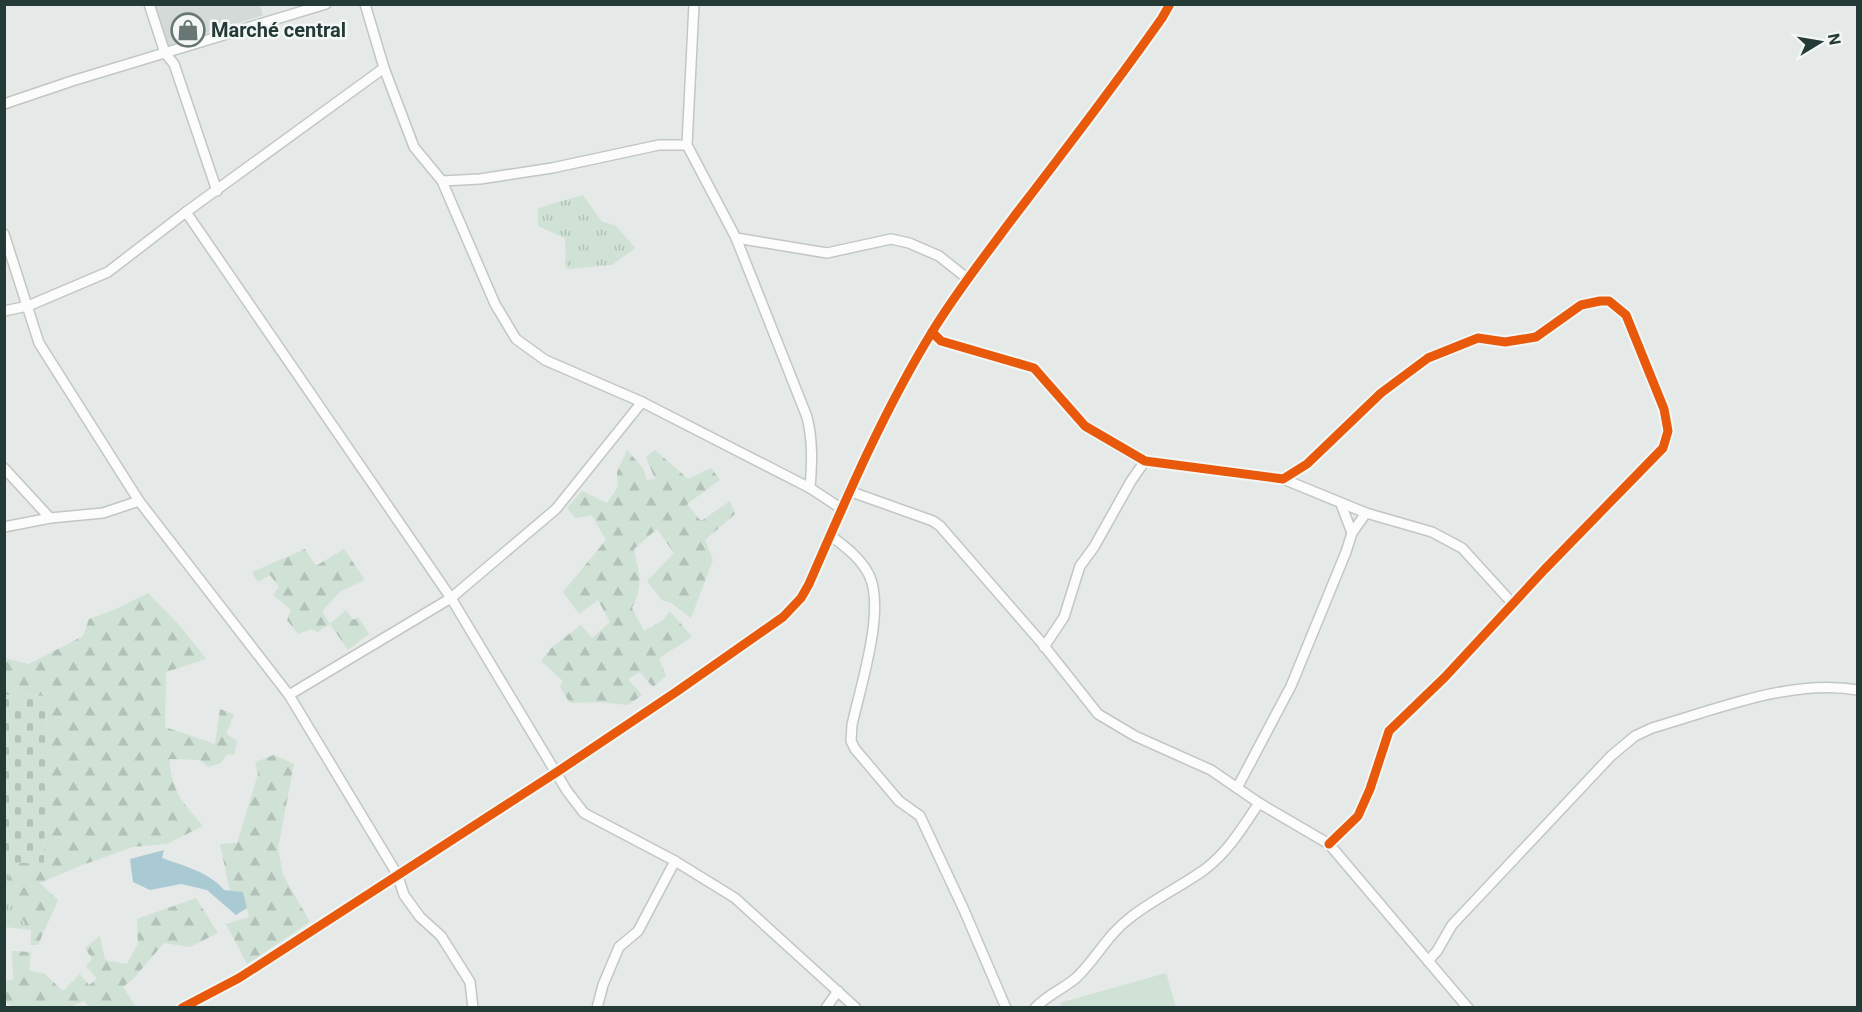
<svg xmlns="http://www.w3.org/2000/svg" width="1862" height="1012" font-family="Roboto,sans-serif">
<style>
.built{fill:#d3dad7}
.grass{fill:url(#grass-tufts)}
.forest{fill:url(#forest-firs)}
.cemetery{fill:url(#cemetery-stones)}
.garden{fill:#d0e1d6}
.water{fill:#aacad3}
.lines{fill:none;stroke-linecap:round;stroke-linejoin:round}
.minor-casing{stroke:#c2c6c4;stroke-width:12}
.minor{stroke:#fbfcfb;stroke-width:9}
.cycleway-casing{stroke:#f3f8f6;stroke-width:13}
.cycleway{stroke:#e8590c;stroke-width:9}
.labels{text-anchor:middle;stroke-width:5;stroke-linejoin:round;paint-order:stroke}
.poi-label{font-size:20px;font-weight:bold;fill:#243a36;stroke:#f3f8f6;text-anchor:start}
</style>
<defs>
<pattern id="grass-tufts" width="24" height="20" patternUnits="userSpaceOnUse" patternTransform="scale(1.5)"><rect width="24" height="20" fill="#d0e1d6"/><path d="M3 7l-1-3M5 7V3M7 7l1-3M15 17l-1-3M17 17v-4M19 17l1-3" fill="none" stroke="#b2c2b8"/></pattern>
<pattern id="forest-firs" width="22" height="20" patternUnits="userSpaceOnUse" patternTransform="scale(1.5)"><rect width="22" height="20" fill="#d0e1d6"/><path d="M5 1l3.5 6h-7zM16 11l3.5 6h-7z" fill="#b2c2b8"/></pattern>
<pattern id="cemetery-stones" width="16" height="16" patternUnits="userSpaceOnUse" patternTransform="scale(1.5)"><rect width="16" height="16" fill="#d0e1d6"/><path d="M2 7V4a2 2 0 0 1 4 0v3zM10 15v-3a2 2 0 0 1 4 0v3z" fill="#b2c2b8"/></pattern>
</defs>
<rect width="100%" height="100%" fill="#e5e9e7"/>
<path class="built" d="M152 5H260L263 15 166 46Z"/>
<g class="grass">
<path d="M583 195 602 222 615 225 635 248 612 265 566 269 565 238 538 226V208Z"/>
<path d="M5 863H10L8 880 16 911 31 930 5 927Z"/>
</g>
<g class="forest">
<path d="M627 450 643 468 647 480 655 479 646 457 655 450 688 479 711 468 720 480 687 504 701 521 730 501 735 514 705 540 713 560 691 618 671 603 662 600 647 581 674 553 657 529 634 549C639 575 644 583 632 608L644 631 662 621 670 611 692 637 659 658 666 676 653 687 640 672 628 679 642 695 628 705 599 702 570 703 560 687 563 681 541 661 551 648 581 625 592 638 610 622 598 600 579 614 563 592 606 540 592 515 575 518 567 508 582 491 607 503 618 487 617 472Z"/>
<path d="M305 549 316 566 344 549 365 580 341 591 322 611 330 624 346 610 353 620 358 617 369 634 348 650 330 624 318 632 311 629 298 634 287 620 291 610 273 595 279 587 270 575 258 582 252 572Z"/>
<path d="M148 593 182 628 206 659 166 672 165 727 215 744 220 709 234 714 226 734 237 741 234 755 227 754 221 763 208 767 200 760 169 759C173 794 181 800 203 826L167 844 133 847 77 867 40 883 58 900 38 945H31V930L16 912 8 880 10 863H44L47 696 5 695 4 658 29 664 83 636 89 619 116 609Z"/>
<path d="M274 755 294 764 278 848 283 875 310 922 247 964 226 924 249 917 243 892 230 891 220 844 237 843 258 774 255 762Z"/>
<path d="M196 898 218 933 190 947 164 943 133 979 123 987 136 1007H89L84 1001 67 1008 14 1007 5 1002V980H13L12 951 31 952 29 970 45 974 63 991 80 974 89 985 97 979 86 966 92 959 85 948 100 936 105 960 127 964 138 944 137 919Z"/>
</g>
<path class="cemetery" d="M5 695 47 696 44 863H5Z"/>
<path class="garden" d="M1166 973 1176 1007H1061L1060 1003Z"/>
<path class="water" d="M164 850 162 858C184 866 209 872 224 890L243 892 247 908 236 915 207 890 181 884 150 890 133 882 130 859Z"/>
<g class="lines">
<g class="minor-casing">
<g id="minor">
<path d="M149 4 165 53 174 64 217 191"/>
<path d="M694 4 687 145 736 238 807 417C813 441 812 464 810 488"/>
<path d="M384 68 414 147 442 181 495 304 516 339 545 360 642 402 810 488 842 509"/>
<path d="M4 104 72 81 326 4"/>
<path d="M442 181 480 179 552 168 659 145H687"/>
<path d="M186 212 451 598 567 791 584 813 675 861 735 898 856 1008"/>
<path d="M4 234 39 343 139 501 289 695 397 874 404 895 420 917 441 936 470 982 473 1008"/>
<path d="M736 238 827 253 891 239 909 243 939 256 968 279"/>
<path d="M4 311 28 306 108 272 186 212 384 68 365 4"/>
<path d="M932 332 941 341 1034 368 1085 426 1145 461 1283 479 1307 464 1381 393 1428 358 1478 338 1505 342 1536 337 1581 305 1600 301H1609L1626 315 1664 409 1668 431 1663 448 1545 569 1445 677 1389 731 1370 789 1358 816 1329 844"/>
<path d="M4 468 50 518"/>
<path d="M1283 479 1366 513 1432 532 1462 548 1513 604"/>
<path d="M849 491 933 521 940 526 1041 642 1098 714 1135 736 1211 770 1259 803 1329 844 1468 1008"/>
<path d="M1341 504 1352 533"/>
<path d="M4 527 50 518 103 513 139 501"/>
<path d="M830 535C844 546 861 558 869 575 886 609 860 688 852 725L851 741 855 749 899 801 920 816 964 910 1006 1008"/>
<path d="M1044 647 1064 617 1080 566 1094 547 1131 481 1145 461"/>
<path d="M289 695 451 598 556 509 642 402"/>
<path d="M1237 788 1291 686 1346 552 1352 533 1366 513"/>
<path d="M1428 961 1437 951 1452 925 1611 756 1635 736 1652 728C1715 710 1792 678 1858 690"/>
<path d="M182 1008 239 978 557 772 676 692 783 617 801 598 809 584C846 499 883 412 932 332 957 291 987 253 1016 214 1066 149 1115 85 1162 18L1170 4"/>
<path d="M597 1008 603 985 619 947 638 931 675 861"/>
<path d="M826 1008 838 991"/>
<path d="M1035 1008C1047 995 1063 989 1076 978 1096 959 1108 934 1131 917 1154 899 1180 887 1204 870 1228 852 1243 827 1259 803"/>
</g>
</g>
<use href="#minor" class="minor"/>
<g class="cycleway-casing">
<g id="cycleway">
<path d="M932 332 941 341 1034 368 1085 426 1145 461 1283 479 1307 464 1381 393 1428 358 1478 338 1505 342 1536 337 1581 305 1600 301H1609L1626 315 1664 409 1668 431 1663 448 1545 569 1445 677 1389 731 1370 789 1358 816 1329 844"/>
<path d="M182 1008 239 978 557 772 676 692 783 617 801 598 809 584C846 499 883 412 932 332 957 291 987 253 1016 214 1066 149 1115 85 1162 18L1170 4"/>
</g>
</g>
<use href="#cycleway" class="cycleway"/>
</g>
<defs>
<g id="shop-ring" transform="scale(1.725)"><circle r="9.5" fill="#f3f8f6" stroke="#687774" stroke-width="1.5"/><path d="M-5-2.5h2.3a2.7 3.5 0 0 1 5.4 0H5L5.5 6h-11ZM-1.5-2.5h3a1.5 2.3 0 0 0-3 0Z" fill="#687774"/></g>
</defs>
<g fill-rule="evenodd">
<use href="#shop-ring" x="188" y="30"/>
</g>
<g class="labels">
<g class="poi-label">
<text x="211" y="37">Marché central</text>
</g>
</g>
<rect width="1862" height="1012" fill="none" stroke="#243a36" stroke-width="12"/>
<g transform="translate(1820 42) rotate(79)" stroke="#f3f8f6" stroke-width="4.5" paint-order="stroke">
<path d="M0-4.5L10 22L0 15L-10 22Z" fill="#243a36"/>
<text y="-9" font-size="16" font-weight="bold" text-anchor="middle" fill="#243a36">N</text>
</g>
</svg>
